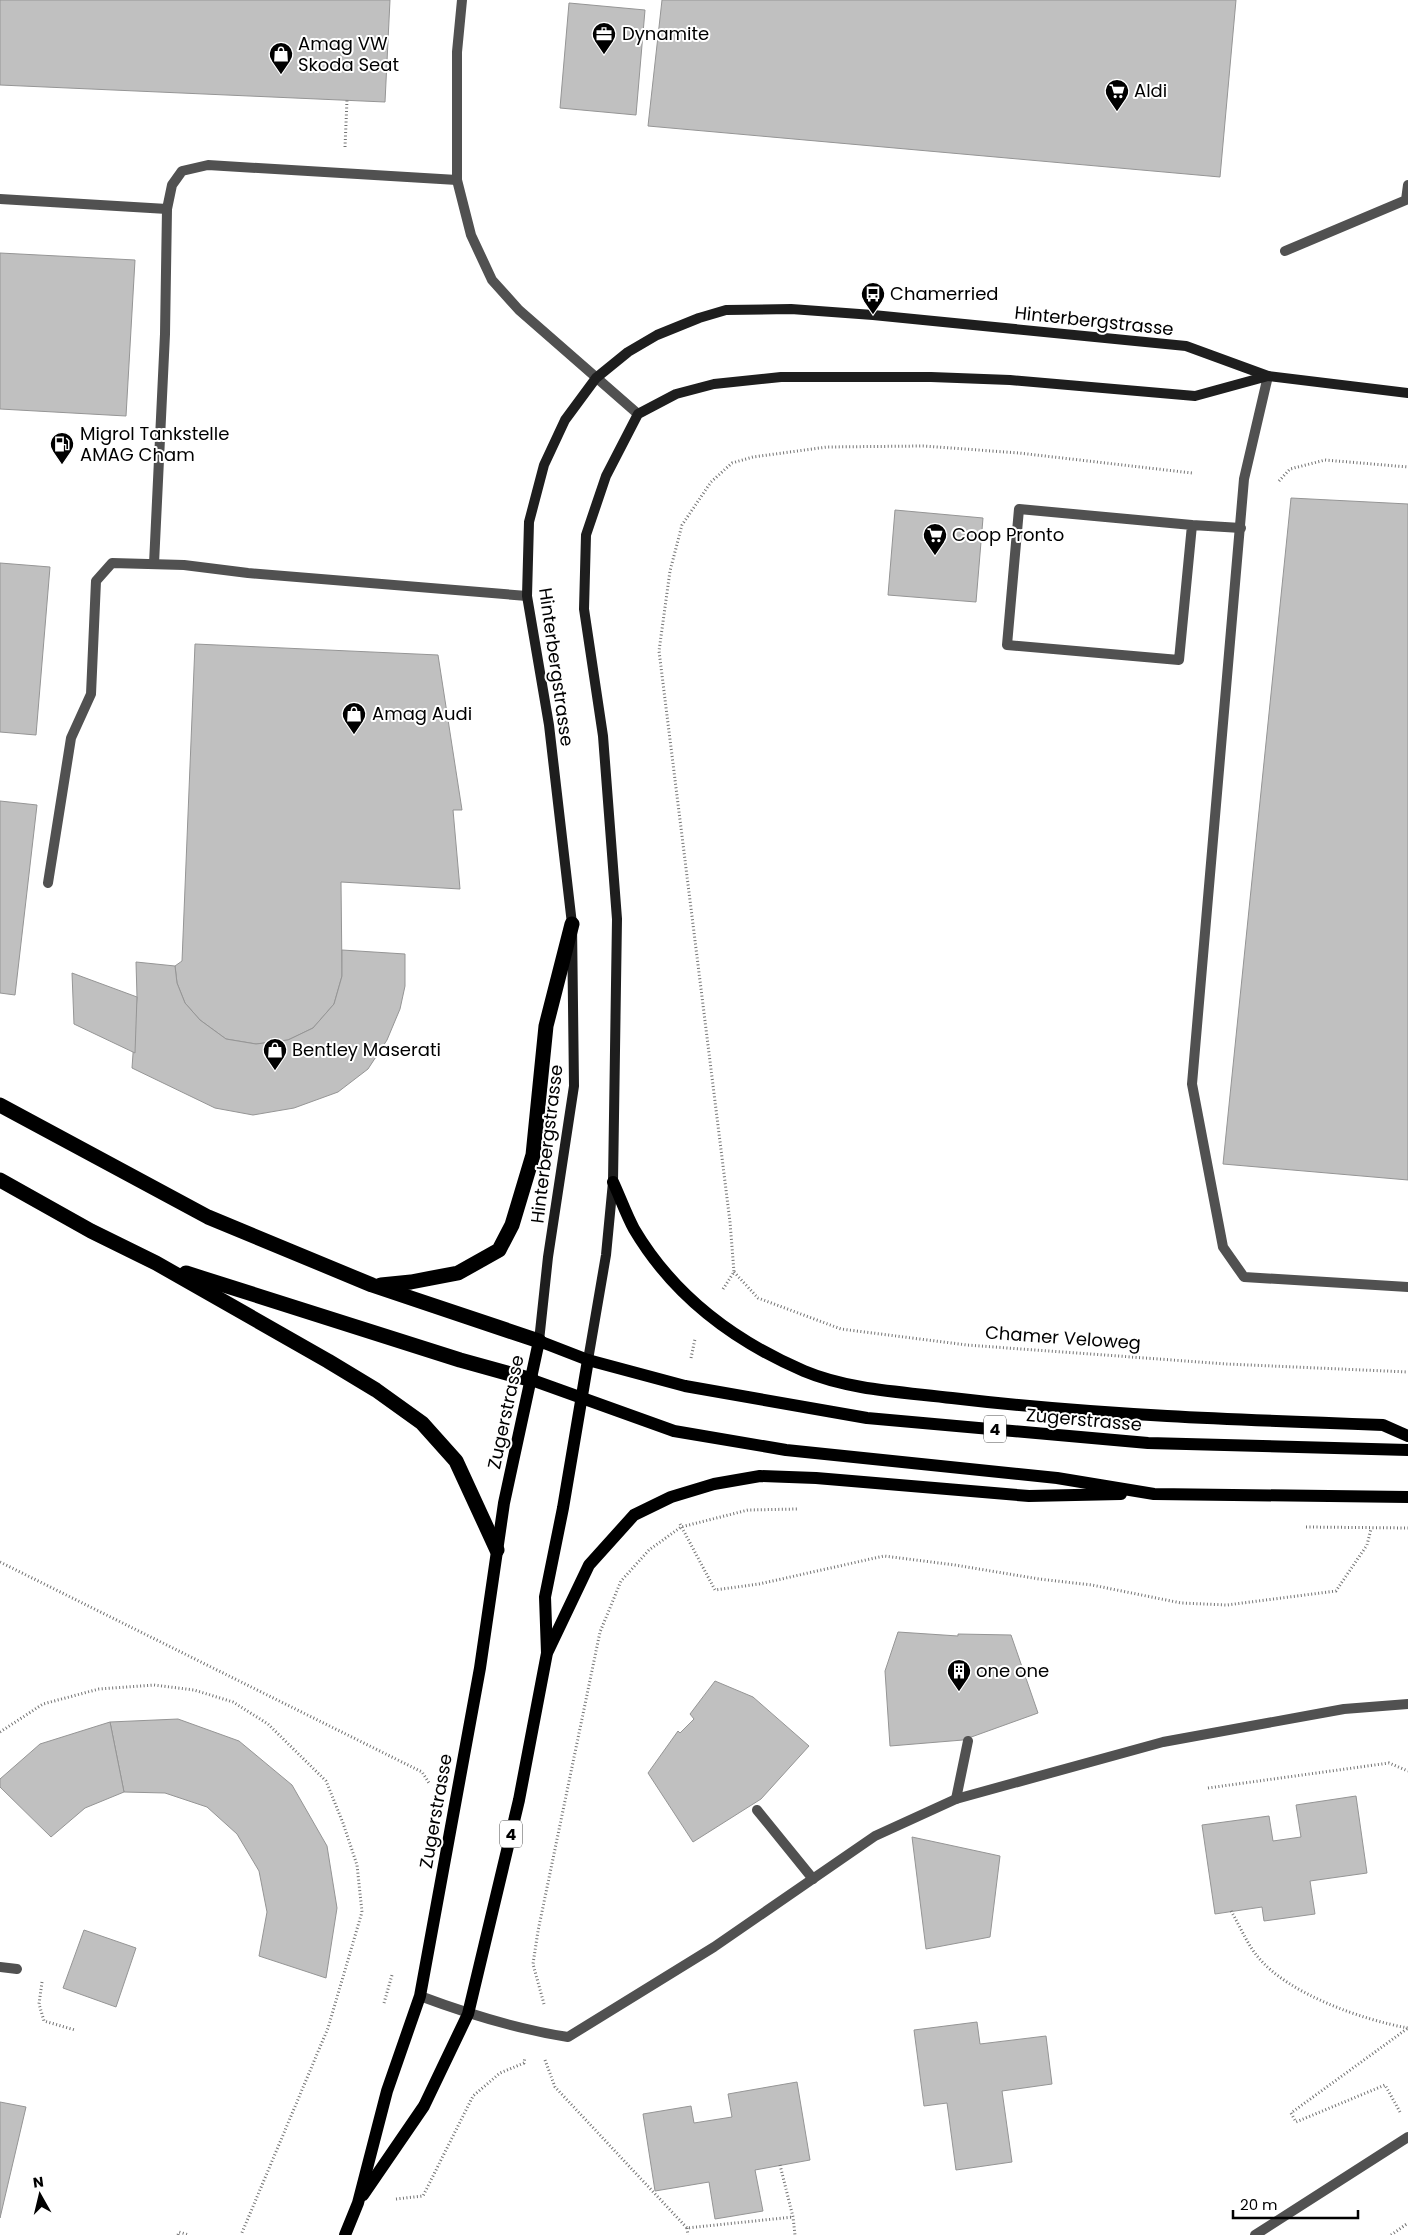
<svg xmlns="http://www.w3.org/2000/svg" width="1408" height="2235" font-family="Poppins,sans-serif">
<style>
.building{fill:#c0c0c0;stroke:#959595}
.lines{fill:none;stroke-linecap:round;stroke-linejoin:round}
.path{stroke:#737373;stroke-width:3;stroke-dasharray:1 2.5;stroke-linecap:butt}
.lane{stroke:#515151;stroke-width:10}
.street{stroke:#515151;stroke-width:10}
.secondary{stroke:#1e1e1e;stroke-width:10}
.primary{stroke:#000;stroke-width:12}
.highway{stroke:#000;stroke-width:15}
.labels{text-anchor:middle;stroke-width:4;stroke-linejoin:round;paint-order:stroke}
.shield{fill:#fff;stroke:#4c4c4c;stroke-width:1}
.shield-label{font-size:16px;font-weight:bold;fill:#000}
.poi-label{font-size:18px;fill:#000;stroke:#fff;text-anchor:start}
.street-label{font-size:18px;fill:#000;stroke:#fff}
</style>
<rect width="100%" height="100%" fill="#fff"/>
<g class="building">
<path d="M0 0H390L385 102 0 85Z"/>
<path d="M662 0H1236L1220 177 648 126Z"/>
<path d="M569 3 645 10 636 115 560 108Z"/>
<path d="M0 253 135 260 126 416 0 409Z"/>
<path d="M1291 498 1408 504V1180L1223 1164Z"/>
<path d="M895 510 983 518 976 602 888 595Z"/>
<path d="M0 563 50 567 36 735 0 732Z"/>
<path d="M195 644 438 655 462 810H453L460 889 341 882 342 976 334 1004 313 1028 288 1040 256 1044 226 1039 200 1020 185 1003 177 983 175 966 182 961Z"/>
<path d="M0 801 37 805 15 995 0 993Z"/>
<path d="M342 950 405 954V986L400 1009 387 1040 368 1069 338 1092 294 1108 253 1115 215 1108 132 1068 137 997 136 962 175 966 177 983 185 1003 200 1020 226 1039 256 1044 288 1040 313 1028 334 1004 342 976Z"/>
<path d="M72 973 137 997 135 1053 74 1024Z"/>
<path d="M898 1632 958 1636V1634L1011 1635 1038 1713 963 1740 890 1746 885 1671Z"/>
<path d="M715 1681 753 1697 809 1746 761 1799 693 1842 648 1773 678 1731 680 1733 694 1719 690 1714Z"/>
<path d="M178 1719 239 1741 292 1785 327 1846 337 1908 326 1978 259 1956 267 1912 259 1871 237 1834 207 1807 165 1793 124 1792 110 1722Z"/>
<path d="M110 1722 124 1792 85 1808 51 1837 0 1787V1779L40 1744Z"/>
<path d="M1356 1796 1367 1873 1310 1881 1315 1914 1264 1921 1262 1907 1215 1914 1202 1825 1269 1816 1273 1841 1301 1837 1296 1805Z"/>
<path d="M912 1837 1000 1856 990 1937 926 1949Z"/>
<path d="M84 1930 136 1948 116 2007 63 1988Z"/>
<path d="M977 2022 980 2044 1046 2036 1052 2084 1002 2091 1012 2162 956 2170 947 2103 924 2106 914 2030Z"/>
<path d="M797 2082 810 2160 755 2170 763 2211 715 2219 709 2182 655 2191 643 2114 691 2106 694 2123 732 2117 728 2094Z"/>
<path d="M0 2102 26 2107 0 2218Z"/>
</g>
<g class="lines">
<g class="path">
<path d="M345 147 347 100"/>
<path d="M1279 481 1290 469 1325 460 1408 467"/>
<path d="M734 1272 758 1298 841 1329 967 1345 1227 1364 1408 1372"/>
<path d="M723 1289 734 1272 730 1222 659 651 670 571 682 525 711 482 732 463 753 457 827 447 923 446 1019 453 1192 473"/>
<path d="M691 1358 695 1339"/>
<path d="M680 1524 715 1590 759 1584 884 1556 955 1565 1039 1579 1092 1585 1181 1603 1227 1605 1336 1591 1367 1545 1371 1529"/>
<path d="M1306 1527 1408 1528"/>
<path d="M0 1562 422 1772 429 1783"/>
<path d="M0 1732 43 1704 99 1689 154 1685 194 1690 233 1702 268 1724 326 1781 343 1823 357 1865 362 1912 328 2028 241 2235"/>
<path d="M1208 1788 1389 1763 1408 1771"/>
<path d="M1231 1911C1240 1926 1247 1944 1258 1957 1288 1994 1363 2020 1408 2028"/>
<path d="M42 1982 39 2004 44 2021 75 2030"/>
<path d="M384 2003 392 1975"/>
<path d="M544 2004 533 1964 538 1931 600 1632 621 1581 649 1550 681 1527 748 1510 798 1509"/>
<path d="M545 2060 555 2087 687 2228 793 2217"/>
<path d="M1400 2112 1385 2085 1296 2122 1291 2113 1408 2028"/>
<path d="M780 2165 793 2217 795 2235"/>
<path d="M396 2199 423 2196 473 2096 500 2073 524 2063 525 2057"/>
<path d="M687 2228 688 2235"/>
<path d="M178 2235 179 2232 189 2235"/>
<path d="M1391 2235 1408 2223"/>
</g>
<g class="lane">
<path d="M0 199 167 209"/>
<path d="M1285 251 1406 200 1408 185"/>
<path d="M1268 376 1244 479 1192 1084 1223 1247 1244 1277 1408 1287"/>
<path d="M1192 525 1019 509 1007 645 1179 660 1192 525 1241 528"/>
<path d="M154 564 165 334 167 209 172 185 182 171 208 165 457 180"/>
<path d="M48 883 71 738 91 694 96 581 112 563 184 565 248 573 527 596"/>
<path d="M956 1799 968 1741"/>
<path d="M757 1810 813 1879"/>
<path d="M0 1967 17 1969"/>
<path d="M420 1996C468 2014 517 2029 568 2037L714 1947 875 1836 956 1799 1163 1742 1344 1709 1408 1704"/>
</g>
<g class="street">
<path d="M462 0 457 52V180L471 235 492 280 519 310 638 414"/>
<path d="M1255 2235 1408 2137"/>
</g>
<g class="secondary">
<path d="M539 1341 548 1257 574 1086 572 924 549 725 527 596 529 522 544 465 565 420 596 378 628 352 657 335 699 318 726 310 791 309 873 315 1186 346 1268 376 1408 393"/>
<path d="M588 1360 606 1255 613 1182 617 919 603 736 584 609 586 535 606 476 638 414 676 394 714 384 781 377H931L1010 380 1195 396 1268 376"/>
</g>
<g class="primary">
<path d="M613 1182C620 1197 626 1214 634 1229 673 1295 734 1341 804 1371 849 1390 903 1392 952 1398 1095 1415 1239 1420 1383 1425L1408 1436"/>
<path d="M532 1380 674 1431 786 1450 1057 1478 1154 1494 1408 1497"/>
<path d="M548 1651 589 1565 634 1515 671 1497 714 1484 760 1476 816 1478 1029 1496 1121 1494"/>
<path d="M363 2195 424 2106 468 2014 519 1800 547 1653 545 1597 563 1508 588 1360"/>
<path d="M345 2235 358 2203 387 2091 420 1996 480 1668 504 1503 539 1341 588 1360 685 1386 867 1418 1148 1443 1408 1450"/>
</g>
<g class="highway">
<path d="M0 1105 208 1217 372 1285 539 1341"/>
<path d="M0 1180 91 1231 156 1263 328 1361 376 1390 422 1423 456 1461 497 1550"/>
<path d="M186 1273 460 1360 532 1380"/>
<path d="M381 1285 411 1282 458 1273 499 1250 512 1225 533 1155 546 1026 572 924"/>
</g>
</g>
<defs>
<g id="office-pin" transform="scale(1.25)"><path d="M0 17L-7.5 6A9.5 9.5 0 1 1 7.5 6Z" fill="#000" stroke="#fff"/><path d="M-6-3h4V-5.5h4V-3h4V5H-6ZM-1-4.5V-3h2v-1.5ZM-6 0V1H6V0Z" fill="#fff"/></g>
<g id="shop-pin" transform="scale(1.25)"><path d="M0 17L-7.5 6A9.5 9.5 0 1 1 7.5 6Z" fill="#000" stroke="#fff"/><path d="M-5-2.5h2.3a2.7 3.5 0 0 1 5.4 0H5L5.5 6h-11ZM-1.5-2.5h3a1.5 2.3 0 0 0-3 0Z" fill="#fff"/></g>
<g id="supermarket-pin" transform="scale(1.25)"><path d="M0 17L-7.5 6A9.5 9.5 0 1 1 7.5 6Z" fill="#000" stroke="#fff"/><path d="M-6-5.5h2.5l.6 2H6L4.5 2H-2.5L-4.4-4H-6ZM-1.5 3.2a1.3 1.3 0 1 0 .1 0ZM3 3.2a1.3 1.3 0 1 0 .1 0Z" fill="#fff"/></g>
<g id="bus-pin" transform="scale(1.25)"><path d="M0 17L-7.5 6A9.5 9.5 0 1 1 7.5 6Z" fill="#000" stroke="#fff"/><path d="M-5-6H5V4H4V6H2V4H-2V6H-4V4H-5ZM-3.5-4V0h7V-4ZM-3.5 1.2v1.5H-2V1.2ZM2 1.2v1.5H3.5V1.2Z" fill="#fff"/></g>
<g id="fuel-pin" transform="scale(1.25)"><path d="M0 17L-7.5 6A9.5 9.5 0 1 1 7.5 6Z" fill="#000" stroke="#fff"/><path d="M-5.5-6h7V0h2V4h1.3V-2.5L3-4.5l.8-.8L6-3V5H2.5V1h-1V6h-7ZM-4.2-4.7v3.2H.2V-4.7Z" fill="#fff"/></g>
<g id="building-pin" transform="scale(1.25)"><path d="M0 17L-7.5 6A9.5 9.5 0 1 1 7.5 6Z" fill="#000" stroke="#fff"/><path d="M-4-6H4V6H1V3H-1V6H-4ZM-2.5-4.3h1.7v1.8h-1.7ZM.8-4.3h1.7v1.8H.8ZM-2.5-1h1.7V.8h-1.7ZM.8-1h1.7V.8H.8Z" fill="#fff"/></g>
</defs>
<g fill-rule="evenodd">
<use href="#office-pin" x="604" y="34"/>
<use href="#shop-pin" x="281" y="54"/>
<use href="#supermarket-pin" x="1117" y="91"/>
<use href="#bus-pin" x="873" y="294"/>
<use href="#fuel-pin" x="62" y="444"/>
<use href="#supermarket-pin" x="935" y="535"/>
<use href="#shop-pin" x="354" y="714"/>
<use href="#shop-pin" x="275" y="1050"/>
<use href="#building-pin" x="959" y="1671"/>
</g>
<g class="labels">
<g class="shield">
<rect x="984" y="1415.5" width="22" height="27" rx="4"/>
<rect x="500" y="1820.5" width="22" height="27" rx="4"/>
</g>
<g class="shield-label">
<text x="995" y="1435">4</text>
<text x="511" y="1840">4</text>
</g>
<g class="poi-label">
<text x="622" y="40">Dynamite</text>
<text x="298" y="50">Amag VW<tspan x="298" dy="21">Skoda Seat</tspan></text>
<text x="1134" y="97">Aldi</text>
<text x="890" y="300">Chamerried</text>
<text x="80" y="440">Migrol Tankstelle<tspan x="80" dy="21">AMAG Cham</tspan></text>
<text x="952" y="541">Coop Pronto</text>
<text x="372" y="720">Amag Audi</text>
<text x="292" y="1056">Bentley Maserati</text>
<text x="976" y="1677">one one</text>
</g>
<g class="street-label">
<text transform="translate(1094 321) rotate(6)" y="6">Hinterbergstrasse</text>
<text transform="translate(556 667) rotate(82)" y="6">Hinterbergstrasse</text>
<text transform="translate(547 1144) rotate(-83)" y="6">Hinterbergstrasse</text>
<text transform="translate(1063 1338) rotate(4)" y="6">Chamer Veloweg</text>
<text transform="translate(506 1412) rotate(-78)" y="6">Zugerstrasse</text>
<text transform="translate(1084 1420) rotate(5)" y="6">Zugerstrasse</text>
<text transform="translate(436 1811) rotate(-80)" y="6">Zugerstrasse</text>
</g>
</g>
<g transform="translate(40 2195) rotate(352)" stroke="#ffffff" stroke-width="4" paint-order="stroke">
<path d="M0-4L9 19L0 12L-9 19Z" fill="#000000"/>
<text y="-8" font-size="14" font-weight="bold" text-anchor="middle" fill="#000000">N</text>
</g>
<path d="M1233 2210v8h125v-8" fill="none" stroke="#000000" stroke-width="2.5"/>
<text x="1240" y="2210" font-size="15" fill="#000000" stroke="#ffffff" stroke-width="4" paint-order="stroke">20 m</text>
</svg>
